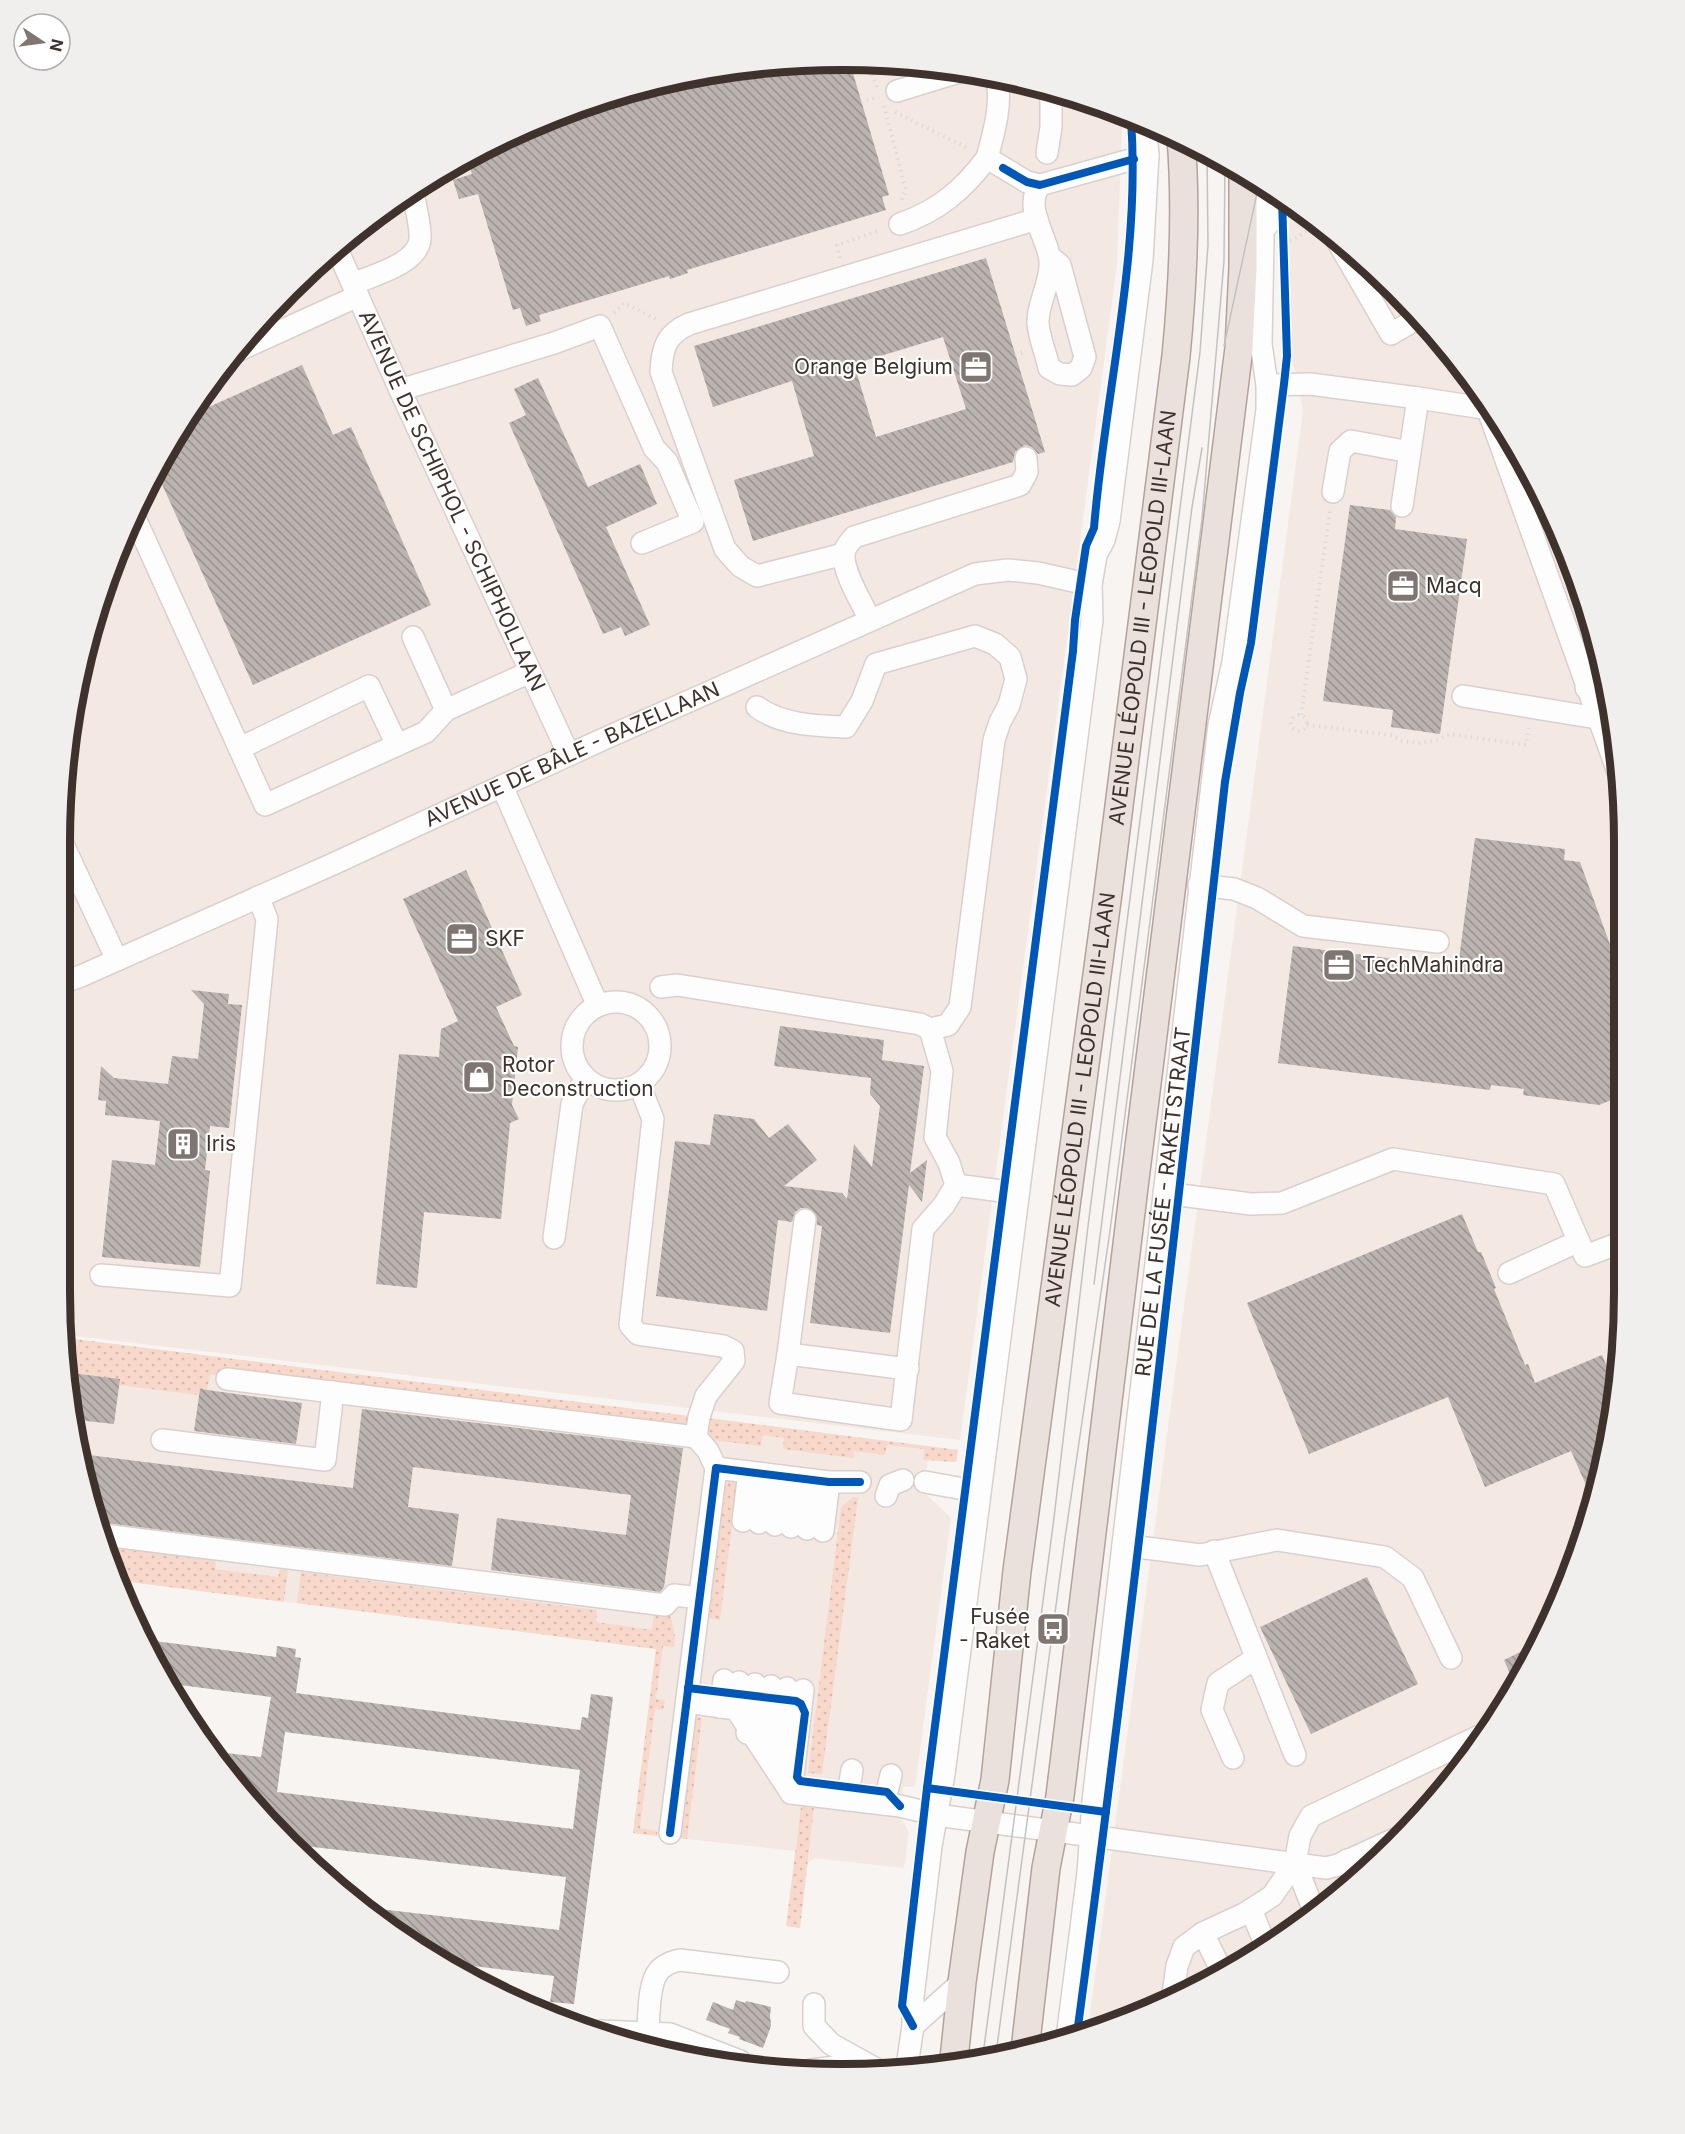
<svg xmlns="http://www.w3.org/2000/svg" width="1685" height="2134" font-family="Inter,sans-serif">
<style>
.built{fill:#f4e8e3}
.grass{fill:url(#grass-dots)}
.building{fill:url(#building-back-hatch);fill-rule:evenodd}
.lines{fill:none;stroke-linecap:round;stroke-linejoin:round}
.minor-casing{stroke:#d9d0cd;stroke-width:24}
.major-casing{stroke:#b3a299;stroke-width:30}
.path{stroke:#dddbda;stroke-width:4;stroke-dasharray:1.5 4.5;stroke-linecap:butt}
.minor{stroke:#fefdfd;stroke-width:21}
.major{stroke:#eae1dd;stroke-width:27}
.tram{stroke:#c3c2c1;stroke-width:1.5}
.cycleway-casing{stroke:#fff;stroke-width:11}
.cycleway{stroke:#0057b8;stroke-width:8}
.labels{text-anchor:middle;stroke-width:4.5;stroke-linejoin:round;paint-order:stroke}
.poi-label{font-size:21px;fill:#3f312b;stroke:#fff;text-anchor:start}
.street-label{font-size:21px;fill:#3f312b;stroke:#fff}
.rim{fill:none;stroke:#3f312b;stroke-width:8}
</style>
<defs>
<pattern id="grass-dots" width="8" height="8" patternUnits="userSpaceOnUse" patternTransform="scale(1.5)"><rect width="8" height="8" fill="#f8d8ca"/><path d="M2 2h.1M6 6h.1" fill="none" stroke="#d6baae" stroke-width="1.8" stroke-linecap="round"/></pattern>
<pattern id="building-back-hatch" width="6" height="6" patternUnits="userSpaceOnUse" patternTransform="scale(1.5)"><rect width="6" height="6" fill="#bab3af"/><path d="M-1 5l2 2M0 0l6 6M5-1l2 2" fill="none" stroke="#99928f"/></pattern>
</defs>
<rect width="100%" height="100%" fill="#f7f4f2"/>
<g class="built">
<path d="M894 62 1045 87 1120 115 1122 128 1117 264 960 1440 66 1335 60 1291 62 792 102 591 165 452 254 327 327 254 452 165 591 101 741 67Z"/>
<path d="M1290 204 1319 222 1431 327 1520 452 1598 640 1623 791 1625 1292 1610 1444 1565 1591 1493 1727 1359 1880 1233 1969 1088 2030 1303 411 1296 372 1290 359 1288 321Z"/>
<path d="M66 1338 958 1450 956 1462 928 1459 924 1492 951 1518 915 1787 903 1786 899 1815 909 1832 904 1868 814 1858 808 1863 814 1809 801 1806 795 1851 633 1833 656 1649 123 1581 87 1494Z"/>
</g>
<g class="grass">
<path d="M66 1338 690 1416 687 1427 256 1373 210 1375 207 1390H200L199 1395 119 1385V1379L71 1373Z"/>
<path d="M708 1418 958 1450 956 1462 923 1460 924 1449 887 1445 885 1455 854 1451 853 1458 783 1449 784 1438 763 1435 761 1446 711 1440 707 1433Z"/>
<path d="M729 1481 735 1483 737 1488 720 1620 706 1618 723 1490Z"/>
<path d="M853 1497 858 1498 822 1774 808 1773 841 1507Z"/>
<path d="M106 1542 216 1556 215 1569 278 1577 280 1569 288 1570 284 1602 123 1581Z"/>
<path d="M301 1572 597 1610 596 1622 652 1630 654 1611 670 1614 675 1636 674 1647 663 1646 656 1699 665 1700 663 1710 655 1709 640 1828 657 1831V1836L633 1833 656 1649 297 1603Z"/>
<path d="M695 1717 702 1718 687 1839 678 1838Z"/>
<path d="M801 1806 814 1808 800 1928 786 1926Z"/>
</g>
<g class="building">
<path d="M850 63 889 195 882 197 886 210 687 270 688 273 670 279 669 276 539 315 541 321 526 326 520 308 513 310 478 194 459 199 453 180 472 174 467 158 591 101 741 67Z"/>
<path d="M986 258 1045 452 1038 454 1032 447 1025 445 1015 452 1013 462 753 541 734 480 814 456 792 381 713 407 694 346ZM943 337 966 409 876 437 854 364Z"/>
<path d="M302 365 333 435 351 427 431 605 253 685 156 471 165 452 191 415Z"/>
<path d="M538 378 588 487 640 464 657 504 606 527 650 625 625 636 621 627 603 634 509 423 526 415 514 389Z"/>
<path d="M1350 505 1390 510 1396 517 1395 529 1467 539 1440 734 1391 727 1393 710 1323 701Z"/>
<path d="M1475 838 1565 849 1564 860 1580 862 1624 983V1095L1599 1105 1523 1095 1524 1089 1491 1085 1490 1090 1278 1063 1293 946 1458 967Z"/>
<path d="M466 870 522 995 496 1007 514 1046 518 1047 512 1105 519 1119 510 1123 501 1219 424 1212 417 1288 376 1284 399 1054 439 1057 441 1029 458 1021 403 899Z"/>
<path d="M191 990 229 994 228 1004 242 1005 229 1128 210 1126 205 1170 210 1171 200 1267 102 1257 112 1160 155 1165 160 1121 105 1115 106 1101 98 1100 101 1066 114 1078 168 1084 172 1056 198 1059 204 1004Z"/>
<path d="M780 1026 884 1040 882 1060 924 1066 910 1173 927 1160 922 1202 909 1185 890 1333 810 1323 822 1226 817 1225 816 1215 807 1208H801L795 1212 792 1222 778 1220 767 1311 656 1296 675 1141 710 1145 714 1114 754 1119 769 1138 788 1124 817 1160 784 1186 842 1193 847 1199 854 1144 872 1167 880 1106 870 1094 871 1078 774 1066Z"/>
<path d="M1462 1214 1478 1252H1481L1496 1288 1494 1289 1525 1365 1528 1364 1535 1383 1602 1355 1616 1388 1610 1444 1593 1501 1571 1451 1485 1487 1448 1397 1309 1454 1247 1303Z"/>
<path d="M71 1373 120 1379 114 1424 77 1420Z"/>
<path d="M200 1389 302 1403 296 1444 194 1431Z"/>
<path d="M362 1409 683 1448 664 1587 660 1592 491 1570 497 1518 626 1535 631 1495 413 1467 408 1507 459 1514 452 1566 98 1522 87 1494 81 1454 353 1488Z"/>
<path d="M1367 1577 1418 1684 1311 1734 1260 1627Z"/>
<path d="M147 1640 276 1657 277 1646 296 1649 295 1657 301 1658 296 1693 580 1730 582 1717 588 1718 591 1694 613 1697 574 2004 550 2002 554 1976 441 1962 371 1908 559 1930 566 1877 288 1844 218 1752 261 1757 271 1697 165 1683ZM285 1732 580 1770 573 1829 277 1792Z"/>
<path d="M1537 1644 1527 1663 1515 1685 1504 1660Z"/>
<path d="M736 2000 745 2003 746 2001 771 2007 770 2015 771 2026 763 2048 739 2039 740 2037 728 2033 730 2029 706 2020 713 2002 733 2010Z"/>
</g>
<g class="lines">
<g class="minor-casing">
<g id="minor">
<path d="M897 91 959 72"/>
<path d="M1047 153 1051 127V89"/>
<path d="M987 158C994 132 1002 105 997 79"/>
<path d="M1040 185C1023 207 1047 236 1050 260 1052 281 1037 304 1038 323 1039 338 1046 353 1049 368L1060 374 1072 375 1081 368 1085 357 1060 265 1050 257"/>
<path d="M900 224C938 211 963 190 987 158L1027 182 1040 185 1148 155"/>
<path d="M1265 228 1277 214 1285 200"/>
<path d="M1335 237 1391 334 1420 317"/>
<path id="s1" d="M336 247 400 390 569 755"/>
<path d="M353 284C373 275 418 264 420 239 421 224 415 207 413 192"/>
<path d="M237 351 358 296"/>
<path d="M1267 385 1310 384 1418 398 1490 409"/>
<path d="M400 390 554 343 600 326 654 448 667 462 693 522 642 543"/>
<path d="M1488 410 1623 786"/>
<path d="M1333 492 1340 451 1351 441 1410 452"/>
<path d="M1402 506 1418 398"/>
<path d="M135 518 265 805 426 732 446 710"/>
<path d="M844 554 757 576 740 566 725 549 661 372C662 348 666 334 689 324L1037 219"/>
<path d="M104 586 107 584 106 581"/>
<path d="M870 620C862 603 842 571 844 553 845 547 850 542 854 537L1020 485 1027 472 1026 458"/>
<path d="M413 637 446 710 530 672"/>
<path d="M1586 688 1605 682"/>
<path d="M1463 696 1597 718"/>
<path d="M240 748 369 686 397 745"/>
<path d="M502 786 598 1006"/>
<path d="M61 840 117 960"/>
<path d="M1199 885 1234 889 1257 898 1303 926 1438 942"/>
<path id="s2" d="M61 983 81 976 333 864 597 742 975 574 1008 570 1038 573 1091 585"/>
<path d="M661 987 677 985 920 1024 930 1029 948 1025 960 1007 994 740 1000 722 1009 705 1016 679 1010 657 995 644 975 636 876 664 862 701 846 727C817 726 781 725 757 707"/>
<circle cx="616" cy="1046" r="44"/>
<path d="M639 1084 653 1119 630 1325 638 1334 723 1346 733 1351 734 1361 706 1396 699 1417 696 1437 708 1451 716 1468"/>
<path d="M956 1185 1017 1193"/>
<path d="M1164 1193 1251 1204 1282 1203 1393 1159 1554 1184 1585 1256 1625 1241"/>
<path d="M805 1220 788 1354 908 1369"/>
<path d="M554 1238 572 1104 585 1079"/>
<path d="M1509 1273 1579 1241"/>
<path d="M101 1275 230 1286 267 919 258 897"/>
<path d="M788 1354 780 1403 901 1420 923 1229 944 1205 956 1185 949 1163 935 1137 942 1071 930 1029"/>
<path d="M227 1379 696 1437"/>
<path d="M162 1440 325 1460 333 1392"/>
<path d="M925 1482 980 1492"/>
<path d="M886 1496 890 1485 903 1480"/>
<path d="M743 1521 749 1472"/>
<path d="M759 1523 765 1474"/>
<path d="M775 1525 781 1476"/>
<path d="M791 1527 797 1478"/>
<path d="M807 1529 813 1480"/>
<path d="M823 1531 829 1482"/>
<path d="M104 1535 665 1605 674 1595 700 1598"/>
<path d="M1123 1545 1200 1555 1277 1540 1385 1557 1413 1578 1451 1658"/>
<path d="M1214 1551 1295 1755"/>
<path d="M688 1695 694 1703 736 1709 791 1793 900 1806 937 1815 1326 1868 1338 1865 1395 1839"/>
<path d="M720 1707 724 1680"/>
<path d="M736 1709 739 1682"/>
<path d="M747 1733 750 1730 755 1684"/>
<path d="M763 1750 771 1686"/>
<path d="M1233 1758 1212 1710 1218 1683 1256 1658"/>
<path d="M777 1771 787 1688"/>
<path d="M791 1793 803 1690"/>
<path d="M847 1800 852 1770"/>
<path d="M884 1804 891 1775"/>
<path d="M670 1833 716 1468 829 1482H860"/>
<path d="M1347 1860 1356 1881"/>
<path d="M1295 1863 1314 1911"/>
<path d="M1251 1910 1266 1946"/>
<path d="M1203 1933 1223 1974"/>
<path d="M1173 1994 1177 1966 1184 1947 1203 1933 1244 1914 1272 1896 1295 1863 1300 1836 1311 1816 1488 1732"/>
<path d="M814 2004V2026L831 2044 876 2069"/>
<path d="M913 2026 962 1982"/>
<path d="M601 2031 670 2034 740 2061"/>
<path id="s3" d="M1067 2038 1088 1873 1093 1801 1219 725 1233 662 1267 410V385L1261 344 1264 188"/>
<path d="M647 2048C649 2030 647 1991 656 1975 661 1966 670 1962 680 1960L778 1972"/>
<path d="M907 2066 913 2026V1997L931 1846 944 1774 1092 620 1091 585 1096 555 1104 540 1109 521 1142 260 1148 155 1145 124"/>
<path d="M811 2070 851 2065 870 2069"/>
</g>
</g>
<g class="major-casing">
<g id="major">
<path d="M1025 2050 1046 1868 1060 1796 1134 1187 1239 348 1243 268V175"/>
<path id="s4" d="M954 2059 962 1982 980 1852 995 1780 1017 1571 1108 893 1176 356C1183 284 1187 211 1181 138"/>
</g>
</g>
<g class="path">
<path d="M868 63 877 87"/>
<path d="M889 72 894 62"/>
<path d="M861 102 879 97"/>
<path d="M884 106 906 190 900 202"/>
<path d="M895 112 969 149"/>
<path d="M1284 243C1301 235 1304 237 1314 219"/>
<path d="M840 258 837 245 881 230"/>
<path d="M614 313 624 303 658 320"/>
<path d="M1015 355 1024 352"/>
<circle cx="1299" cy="723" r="8"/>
<path d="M1301 715 1330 511"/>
<path d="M1307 725 1392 735 1402 741 1418 743 1437 740 1450 734 1526 745 1528 728"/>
<path d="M643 1011 650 1002"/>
</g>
<use href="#minor" class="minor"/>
<use href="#major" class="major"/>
<g class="tram">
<path d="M1224 346 1259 184"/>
<path d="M1094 1284 1192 507 1202 448"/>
<path d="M996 2054 1065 1538 1110 1231 1202 519 1224 261 1225 163"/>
<path d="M983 2055 1054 1518 1088 1226 1200 352 1208 245 1207 152"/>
</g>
<g class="cycleway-casing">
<g id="cycleway">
<path d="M1003 168 1027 182 1040 185 1134 159"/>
<path d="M688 1688 796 1701 801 1704 805 1713 797 1777 800 1781 887 1792 900 1806"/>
<path d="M927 1788 1106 1812"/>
<path d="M670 1833 716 1468 829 1482H860"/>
<path d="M913 2026 902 2006 927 1788 1073 651 1075 620 1086 546 1094 528C1105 392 1141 257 1131 119"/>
<path d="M1077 2034C1133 1618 1178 1200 1225 782L1240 693 1251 643 1284 384 1287 356 1282 199"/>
</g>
</g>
<use href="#cycleway" class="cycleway"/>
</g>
<defs>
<g id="office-square" transform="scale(1.725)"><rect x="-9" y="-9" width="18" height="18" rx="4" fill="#7f7571" stroke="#fff"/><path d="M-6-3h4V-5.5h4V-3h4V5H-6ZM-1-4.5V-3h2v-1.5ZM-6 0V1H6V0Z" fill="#fff"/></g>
<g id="shop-square" transform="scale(1.725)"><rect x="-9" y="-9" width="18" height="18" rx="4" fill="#7f7571" stroke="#fff"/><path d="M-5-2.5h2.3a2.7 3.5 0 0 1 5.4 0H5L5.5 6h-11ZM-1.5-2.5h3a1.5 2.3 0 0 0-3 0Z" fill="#fff"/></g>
<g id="building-square" transform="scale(1.725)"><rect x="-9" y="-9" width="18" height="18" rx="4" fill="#7f7571" stroke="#fff"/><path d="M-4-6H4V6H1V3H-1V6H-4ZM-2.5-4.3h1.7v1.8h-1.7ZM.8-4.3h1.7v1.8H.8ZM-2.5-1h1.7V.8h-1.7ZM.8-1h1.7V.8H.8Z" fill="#fff"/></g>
<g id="bus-square" transform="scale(1.725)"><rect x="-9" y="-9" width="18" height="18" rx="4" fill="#7f7571" stroke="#fff"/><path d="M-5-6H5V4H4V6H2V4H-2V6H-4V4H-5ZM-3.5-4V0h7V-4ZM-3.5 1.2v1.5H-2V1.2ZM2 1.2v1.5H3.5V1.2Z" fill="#fff"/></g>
</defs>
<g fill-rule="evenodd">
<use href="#office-square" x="976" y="367"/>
<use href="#office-square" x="1403" y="586"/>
<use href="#office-square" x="462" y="939"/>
<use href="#office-square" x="1339" y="965"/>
<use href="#shop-square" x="479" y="1077"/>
<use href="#building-square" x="183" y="1144"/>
<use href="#bus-square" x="1053" y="1629"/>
</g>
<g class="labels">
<g class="poi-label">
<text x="953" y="374" text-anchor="end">Orange Belgium</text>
<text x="1426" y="593">Macq</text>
<text x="485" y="946">SKF</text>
<text x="1362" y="972">TechMahindra</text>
<text x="502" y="1072">Rotor<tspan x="502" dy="24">Deconstruction</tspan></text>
<text x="206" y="1151">Iris</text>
<text x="1030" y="1624" text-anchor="end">Fusée<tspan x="1030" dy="24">- Raket</tspan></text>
</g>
<g class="street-label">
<text dy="7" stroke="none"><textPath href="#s1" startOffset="279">AVENUE DE SCHIPHOL - SCHIPHOLLAAN</textPath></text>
<text dy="7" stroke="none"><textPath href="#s4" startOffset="1454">AVENUE LÉOPOLD III - LEOPOLD III-LAAN</textPath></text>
<text dy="7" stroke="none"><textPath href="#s2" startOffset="560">AVENUE DE BÂLE - BAZELLAAN</textPath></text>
<text dy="7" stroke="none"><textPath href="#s4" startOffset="968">AVENUE LÉOPOLD III - LEOPOLD III-LAAN</textPath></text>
<text dy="7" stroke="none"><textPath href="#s3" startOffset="842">RUE DE LA FUSÉE - RAKETSTRAAT</textPath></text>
</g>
</g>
<path d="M0 0H1685V2134H0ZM842 70H842A772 772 0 0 1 1614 842V1292A772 772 0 0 1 842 2064H842A772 772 0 0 1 70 1292V842A772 772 0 0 1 842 70Z" fill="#f0efee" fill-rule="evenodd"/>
<path class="rim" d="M842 70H842A772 772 0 0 1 1614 842V1292A772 772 0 0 1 842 2064H842A772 772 0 0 1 70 1292V842A772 772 0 0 1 842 70Z"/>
<g transform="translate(42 42) rotate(103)"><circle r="28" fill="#ffffff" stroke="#b2adaa" stroke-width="1.5"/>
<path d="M0-4.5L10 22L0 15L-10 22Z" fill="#7f7571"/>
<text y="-9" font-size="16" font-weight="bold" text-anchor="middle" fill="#3f312b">N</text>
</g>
</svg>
